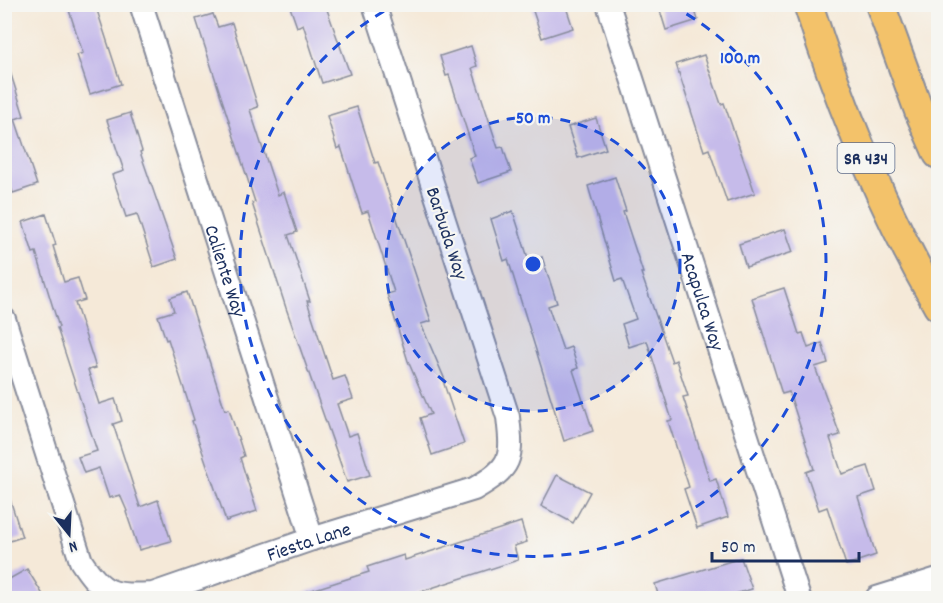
<svg xmlns="http://www.w3.org/2000/svg" width="943" height="603" font-family="Dekko,sans-serif">
<style>
.building{fill:#c6bbea}
.lines{fill:none;stroke-linecap:round;stroke-linejoin:round}
.minor-casing{stroke:#888c9b;stroke-width:26}
.major-casing{stroke:#888c9b;stroke-width:32}
.minor{stroke:#fff;stroke-width:22}
.major{stroke:#f3c26a;stroke-width:28}
.ring{fill:none;stroke:#1d4ed8;stroke-width:3;stroke-dasharray:10 8}
.labels{text-anchor:middle;stroke-width:4.5;stroke-linejoin:round;paint-order:stroke}
.shield{fill:#f6f6f2;stroke:#5d6b8a;stroke-width:1.5}
.shield-label{font-size:18px;font-weight:bold;fill:#1b2f5e}
.street-label{font-size:20px;fill:#1b2f5e;stroke:#f6f6f2}
.centre{fill:#1d4ed8;stroke:#f6f6f2;stroke-width:3}
.ring-label{font-size:18px;text-anchor:middle;font-weight:bold;fill:#1d4ed8;stroke:#f6f6f2;stroke-width:4.5;stroke-linejoin:round;paint-order:stroke}
</style>
<rect width="100%" height="100%" fill="#f6f6f2"/>
<filter id="ink" filterUnits="userSpaceOnUse"><feTurbulence type="fractalNoise" baseFrequency=".0167" numOctaves="2"/><feDisplacementMap in="SourceGraphic" scale="12" xChannelSelector="R" yChannelSelector="G"/><feConvolveMatrix kernelMatrix="1 2 1 2 8 2 1 2 1" color-interpolation-filters="sRGB"/></filter>
<filter id="wash" filterUnits="userSpaceOnUse"><feTurbulence type="fractalNoise" baseFrequency=".008" numOctaves="4" result="noise"/><feDisplacementMap in="SourceGraphic" scale="24" xChannelSelector="R" yChannelSelector="G"/><feGaussianBlur stdDeviation="1.35" result="paint"/><feColorMatrix in="noise" values="0 0 0 0 0 0 0 0 0 0 0 0 0 0 0 0 0 1.4 0 .05"/><feComposite in="paint" operator="in"/></filter>
<g filter="url(#wash)">
<rect width="100%" height="100%" fill="#f5e9d8"/>
<g id="blocks">
<g class="building">
<path d="M67 4H95L121 84 90 94 77 55 83 53Z"/>
<path d="M289 4H325L350 74 322 83 303 24 297 27Z"/>
<path d="M543 4H565L573 28 542 38 532 8Z"/>
<path d="M658 4H693L698 20 666 30Z"/>
<path d="M213 14 218 27 232 23 258 107 250 110 278 195 284 192 297 232 288 235 310 301H307L333 380 345 376 353 399 337 404 348 436 357 433 370 475 347 482 286 308 252 203 255 202 196 19Z"/>
<path d="M471 46 477 66 472 68 498 148 503 147 511 172 478 183 469 158 475 156 449 75 446 76 440 56Z"/>
<path d="M704 55 721 104 724 103 755 193 727 202 709 149 704 151 676 64Z"/>
<path d="M4 65H8L24 116 15 119 37 185 13 193 4 167Z"/>
<path d="M357 107 375 163 378 162 431 321 421 324 445 380 443 381 464 444 432 455 420 418 431 414 408 361 387 294 394 292 368 211 362 213 341 147 337 149 327 116Z"/>
<path d="M130 113 142 151 140 152 177 259 154 267 137 214 126 217 112 175 124 171 107 120Z"/>
<path d="M596 118 606 149 578 158 568 127Z"/>
<path d="M615 177 626 211 623 212 643 273H641L672 362 676 360 688 396 683 397 710 481 716 479 728 517 697 528 684 489 689 487 668 421 672 420 647 341 629 347 622 324 636 319 622 279 616 281 588 186Z"/>
<path d="M513 211 529 261 542 257 557 303 548 306 563 350 571 347 578 368 573 370 593 431 564 441 508 259 504 261 491 219Z"/>
<path d="M46 214 56 245 53 246 64 282 78 278 85 300 75 303 96 368 88 370 99 404 115 399 122 421 113 424 140 507 158 500 171 541 139 550 126 512 127 511 120 495 109 498 99 468 84 473 78 457 97 451 57 328 59 327 36 252 33 253 23 222Z"/>
<path d="M785 229 793 252 746 267 739 244Z"/>
<path d="M784 288 799 334 803 333 808 348 822 343 828 363 815 367 840 435 830 438 842 474 868 466 876 491 858 497 876 555 846 565 827 507 819 510 806 472 814 469 789 392 782 394 752 298Z"/>
<path d="M187 292 225 410 229 409 244 456 240 458 257 511 226 521 192 421 194 420 168 339 166 340 158 316 174 311 170 298Z"/>
<path d="M557 475 590 492 573 523 541 506Z"/>
<path d="M8 493 22 537 4 543V494Z"/>
<path d="M521 522 527 542 514 546 518 560 416 593 417 595 405 598H297L296 595 369 572 367 567 404 555 405 560Z"/>
<path d="M741 558 752 589 721 598H659L655 584Z"/>
<path d="M27 569 45 598H4V582Z"/>
</g>
</g>
</g>
<g filter="url(#ink)">
<use href="#blocks" fill-opacity="0" stroke="#888c9b" stroke-width="1.5"/>
<g class="lines">
<g class="minor-casing">
<g id="minor">
<path id="s1" d="M141 4 312 539"/>
<path id="s2" d="M608 4 799 598"/>
<path id="s3" d="M4 319 81 561C103 595 113 596 153 594L312 539 474 489C512 467 513 459 508 417L374 4"/>
<path d="M877 598 938 579"/>
</g>
</g>
<g class="major-casing">
<g id="major">
<path d="M808 4C841 108 884 212 938 306"/>
<path d="M880 4 919 111 938 154"/>
</g>
</g>
<use href="#minor" class="minor"/>
<use href="#major" class="major"/>
</g>
</g>
<circle cx="533" cy="264" r="147" fill="#1d4ed8" fill-opacity=".12"/>
<g class="ring">
<circle cx="533" cy="264" r="147"/>
<path d="M671 5A293 293 0 1 1 395 5"/>
</g>
<g class="labels">
<rect class="shield" x="837.5" y="143" width="57" height="30" rx="4.5"/>
<g class="shield-label">
<text x="866" y="164">SR 434</text>
</g>
<g class="street-label">
<text transform="translate(448 233) rotate(72)" y="7">Barbuda Way</text>
<text dy="7" stroke="none"><textPath href="#s1" startOffset="280">Caliente Way</textPath></text>
<text dy="7" stroke="none"><textPath href="#s2" startOffset="312">Acapulca Way</textPath></text>
<text dy="7" stroke="none"><textPath href="#s3" startOffset="504">Fiesta Lane</textPath></text>
</g>
</g>
<circle cx="533" cy="264" r="9" class="centre"/>
<g class="ring-label">
<text x="740" y="63">100 m</text>
<text x="533" y="123">50 m</text>
</g>
<rect width="943" height="603" fill="none" stroke="#f6f6f2" stroke-width="24"/>
<g transform="translate(69 534) rotate(162)" stroke="#f6f6f2" stroke-width="4.5" paint-order="stroke">
<path d="M0-4.5L10 22L0 15L-10 22Z" fill="#1b2f5e"/>
<text y="-9" font-size="16" font-weight="bold" text-anchor="middle" fill="#1b2f5e">N</text>
</g>
<path d="M712 552v9h147v-9" fill="none" stroke="#1b2f5e" stroke-width="3"/>
<text x="721" y="552" font-size="18" fill="#1b2f5e" stroke="#f6f6f2" stroke-width="4.5" paint-order="stroke">50 m</text>
</svg>
